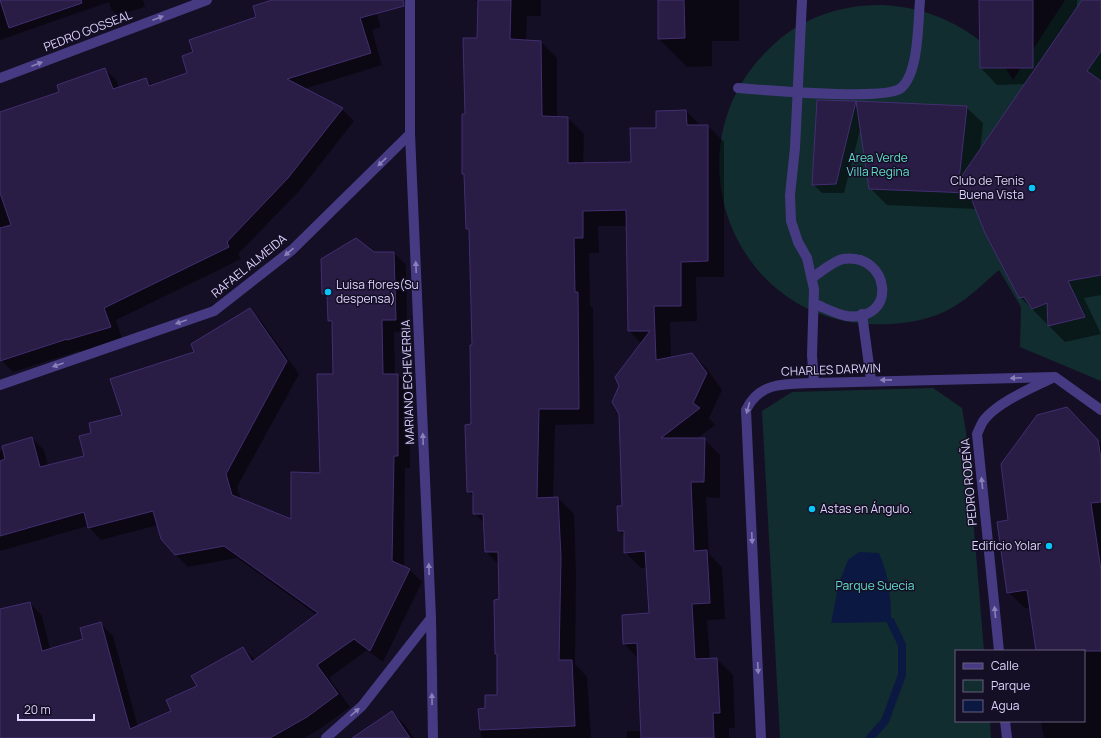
<svg xmlns="http://www.w3.org/2000/svg" width="1101" height="738" font-family="Manrope,sans-serif">
<style>
.green{fill:#122d2f}
.water{fill:#0b1942}
.shadow{fill:#0007}
.lines{fill:none;stroke-linecap:round;stroke-linejoin:round}
.stream{stroke:#0b1942;stroke-width:8}
.building{fill:#291c45;stroke:#432e71}
.service{stroke:#463b83;stroke-width:10}
.minor{stroke:#463b83;stroke-width:10}
.oneway{fill:#8a80ba}
.poi-dot{fill:#06c6f9;stroke:#150f25;stroke-width:1.5}
.labels{text-anchor:middle;stroke-width:3;stroke-linejoin:round;paint-order:stroke}
.street-label{font-size:12px;fill:#ddd4fe;stroke:#150f25}
.park-label{font-size:12px;fill:#61ddcb;stroke:#150f25}
.poi-label{font-size:12px;fill:#ddd4fe;stroke:#150f25;text-anchor:end}
</style>
<rect width="100%" height="100%" fill="#150f25"/>
<g class="green">
<path d="M1065 0H1101V381L1020 347 1021 307 999 270C978 288 962 306 934 316 914 323 891 325 870 324 729 318 668 144 770 48 800 18 841 4 883 5 934 7 988 34 1013 80Z"/>
<path d="M933 388 962 408 966 432 984 651H956V721H990L991 738H780L762 411 792 392Z"/>
</g>
<path class="water" d="M859 552 879 553C889 576 891 597 891 622L831 623 839 583 848 560Z"/>
<g class="shadow">
<path d="M0 0H143L145 7 117 15 111 9 109 2 0 40Z"/>
<path d="M276 0H372L381 27 372 30 382 65 304 89 342 109 354 121 300 190 238 254 241 259 116 320 122 339 80 352 79 351 13 372 1 360 0 355V113L61 92 105 69 117 81 119 88 146 79 153 86 188 74 194 53 258 18Z"/>
<path d="M476 0H541V16H527L526 41 541 42 557 58V118H568L584 134 583 164 632 163 657 129 686 111 701 126H708L724 142V277H696L697 321 670 322 671 358 692 354 708 370 722 390 709 418 715 425 696 439H704L720 455V498L706 497 709 554 722 567 725 619 707 620 710 659H717L733 675 735 728H729V738H627V731H642L638 658 624 644 650 614 647 568H641L625 552V537L619 531 642 344 629 331 628 226H598L599 253H589L590 306 593 308 594 424 555 425 553 498H558L574 514 576 574 575 664 587 677 591 738H481L479 710 486 709 498 696 495 601 500 600 499 565 486 552 484 523 474 513V498L468 491 472 425 473 346 470 232 467 229 466 115 478 39 479 3Z"/>
<path d="M658 0H739V41H712V66L687 67 659 39Z"/>
<path d="M980 0H1077V10L1084 0H1101V295L1084 298 1101 334 1065 342 1020 297 976 209 887 205 870 188 861 126 844 193H822L813 184 856 102 858 104 966 107 983 123 980 151 1026 84 997 85 981 68Z"/>
<path d="M374 253H394L406 265 407 331 394 332 395 375H398L410 387V468H405L404 567 410 570 422 582 383 662 367 650 329 678 350 707 320 729 304 738H0V610L30 603 42 616 50 649 85 640 101 624 113 636 138 727 172 712 243 648 256 661 317 615 237 558 188 567 176 555 158 525 101 540 88 526 0 551V451L32 438 44 450 48 466 86 456 93 434 123 416 196 352 250 310 262 322 299 374 237 487 241 500 292 520 321 474 334 375 333 325 329 321 328 299 323 294Z"/>
<path d="M1067 408 1101 443V738H1044L1041 721H1084V651H1037L1031 608H1025L1008 592 1009 521Z"/>
<path d="M392 712 405 725 414 738H354Z"/>
</g>
<g class="lines">
<path class="stream" d="M870 738 885 721 902 675V645L891 622"/>
</g>
<g class="building">
<path d="M0 0H81L82 3 9 28Z"/>
<path d="M272 0H403L404 6 360 18 371 53 287 79 343 108 288 178 227 242 229 247 104 308 111 327 67 340V339L0 361V228L11 225 0 193V112L59 92 57 85 105 68 113 89 146 78 149 86 187 73 182 56 193 52 189 40 256 17 253 6Z"/>
<path d="M478 0H511L510 39 541 41 542 116 568 117V163L631 162 630 128H656V111L686 110 687 125H708V261L681 262V306H654L656 360 692 353 707 373 693 403 700 408 661 438H705L704 482H691L694 551 707 550 710 603 692 604 695 659 717 658 720 713H713L714 738H641L637 643 623 644 622 615 649 613 645 551 624 553V531H618L617 506H622L619 414 612 402 619 386 615 377 650 331H628L626 210 583 211V238H574L575 292H578L579 409H539L537 498 558 497 561 557 559 660H572L575 726 480 730 478 709 485 708V695H497V654H495L494 600 499 599 498 552H485L483 514H473V492H467L465 425 471 424 470 345H472L469 229H466L464 174H462V114H465L463 38H477Z"/>
<path d="M658 0H684L685 38 658 39Z"/>
<path d="M979 0H1033V68H980Z"/>
<path d="M1082 0H1101V51L1087 71 1101 81V275L1068 281 1085 317 1048 326 1047 303 1032 309 1024 297 1019 298 985 233 969 193 869 189 856 101 967 106 959 180Z"/>
<path d="M817 100 856 101 836 184 812 185Z"/>
<path d="M356 238 374 252H394L396 320H382L383 374H398V456H394L392 561 410 569 370 651 354 639 317 665 338 694 307 717 270 738H0V609L30 602 42 651 83 639 80 628 101 622 130 729 171 711 166 700 197 686 191 676 243 647 252 662 318 613 224 546 175 555 161 539 153 511 88 528 84 512 0 536V461L5 459 2 446 32 437 40 467 84 456 79 436 91 433 89 423 122 415 110 379 194 352 191 344 250 308 287 361 226 474 232 495 291 519V472L320 473 317 374H333L332 321H328L327 294H322L321 259Z"/>
<path d="M1067 407 1098 440 1101 459V502L1091 503 1101 570V651H1036L1027 590 1007 593 997 522 1008 520 1001 464 1037 415Z"/>
<path d="M392 711 410 738H352Z"/>
</g>
<g class="lines">
<g class="service">
<path d="M802 0 795 148 790 195 791 221 798 242 807 258 814 289 812 355 814 383"/>
<path d="M738 88C765 90 885 101 901 88 919 73 918 22 920 0"/>
<path d="M812 278C821 272 833 261 843 259 890 252 899 322 847 316 836 314 825 308 815 304"/>
<path d="M862 314 871 380"/>
</g>
<g class="minor">
<path d="M410 0V134L431 618 433 738"/>
<path d="M0 78 207 0"/>
<path d="M0 385 214 311 292 250 410 134"/>
<path d="M999 651 977 434C979 430 981 424 984 420 998 402 1032 388 1052 378"/>
<path d="M1005 721 1007 738"/>
<path d="M326 738 362 706 431 618"/>
<path d="M761 738 746 410C760 381 786 384 814 383L1055 377 1101 410"/>
</g>
</g>
<defs><path id="oneway-solid" d="M-6-.8H1V-3.2L6.5 0L1 3.2V.8H-6Z"/></defs>
<g class="oneway">
<use href="#oneway-solid" transform="translate(158 18) rotate(-21)"/>
<use href="#oneway-solid" transform="translate(37 64) rotate(-21)"/>
<use href="#oneway-solid" transform="translate(382 162) rotate(136)"/>
<use href="#oneway-solid" transform="translate(289 252) rotate(140)"/>
<use href="#oneway-solid" transform="translate(416 267) rotate(-92)"/>
<use href="#oneway-solid" transform="translate(181 322) rotate(161)"/>
<use href="#oneway-solid" transform="translate(58 365) rotate(161)"/>
<use href="#oneway-solid" transform="translate(1016 378) rotate(178)"/>
<use href="#oneway-solid" transform="translate(886 380) rotate(179)"/>
<use href="#oneway-solid" transform="translate(748 408) rotate(105)"/>
<use href="#oneway-solid" transform="translate(423 439) rotate(-92)"/>
<use href="#oneway-solid" transform="translate(982 483) rotate(-96)"/>
<use href="#oneway-solid" transform="translate(752 538) rotate(87)"/>
<use href="#oneway-solid" transform="translate(429 569) rotate(-92)"/>
<use href="#oneway-solid" transform="translate(995 612) rotate(-96)"/>
<use href="#oneway-solid" transform="translate(758 668) rotate(87)"/>
<use href="#oneway-solid" transform="translate(432 699) rotate(-91)"/>
<use href="#oneway-solid" transform="translate(355 712) rotate(-42)"/>
</g>
<g class="poi-dot">
<circle cx="1032" cy="188" r="4"/>
<circle cx="328" cy="292" r="4"/>
<circle cx="812" cy="509" r="4"/>
<circle cx="1049" cy="546" r="4"/>
</g>
<g class="labels">
<g class="street-label">
<text transform="translate(88 31) rotate(-21)" y="4">PEDRO GOSSEAL</text>
<text transform="translate(249 266) rotate(-39)" y="4">RAFAEL ALMEIDA</text>
<text transform="translate(831 370) rotate(-2)" y="4">CHARLES DARWIN</text>
<text transform="translate(408 382) rotate(-92)" y="4">MARIANO ECHEVERRIA</text>
<text transform="translate(969 482) rotate(-95)" y="4">PEDRO RODEÑA</text>
</g>
<g class="park-label">
<text x="878" y="162">Area Verde<tspan x="878" dy="14">Villa Regina</tspan></text>
<text x="875" y="590">Parque Suecia</text>
</g>
<g class="poi-label">
<text x="1024" y="185">Club de Tenis<tspan x="1024" dy="14">Buena Vista</tspan></text>
<text x="336" y="289" text-anchor="start">Luisa flores(Su<tspan x="336" dy="14">despensa)</tspan></text>
<text x="820" y="513" text-anchor="start">Astas en Ángulo.</text>
<text x="1041" y="550">Edificio Yolar</text>
</g>
</g>
<rect x="955" y="650" width="130" height="72" fill="#150f25" stroke="#655e7c"/>
<rect x="963" y="663" width="20" height="6" fill="#463b83" stroke="#655e7c"/>
<text x="991" y="670" font-size="12" fill="#ddd4fe">Calle</text>
<rect x="963" y="680" width="20" height="12" fill="#122d2f" stroke="#655e7c"/>
<text x="991" y="690" font-size="12" fill="#ddd4fe">Parque</text>
<rect x="963" y="700" width="20" height="12" fill="#0b1942" stroke="#655e7c"/>
<text x="991" y="710" font-size="12" fill="#ddd4fe">Agua</text>
<path d="M18 714v6h76v-6" fill="none" stroke="#ddd4fe" stroke-width="2"/>
<text x="24" y="714" font-size="12" fill="#ddd4fe" stroke="#150f25" stroke-width="3" paint-order="stroke">20 m</text>
</svg>
